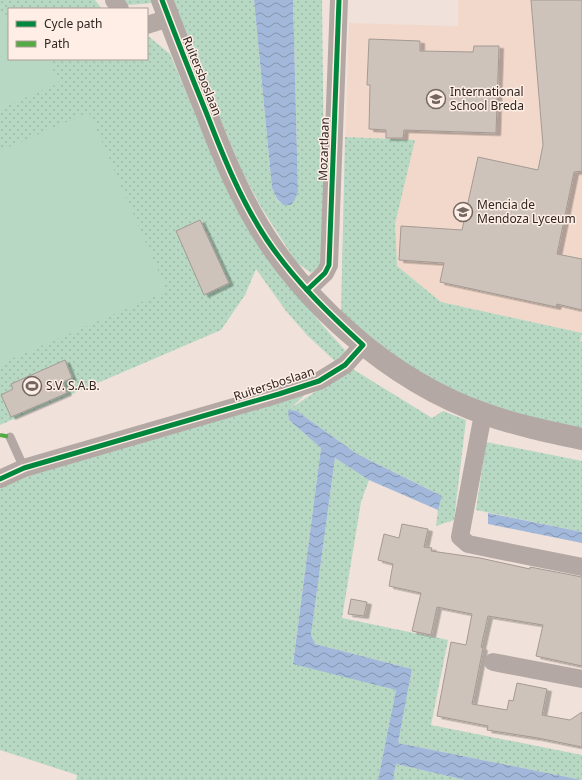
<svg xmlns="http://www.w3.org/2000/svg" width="582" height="780" font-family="'Noto Sans',sans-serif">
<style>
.built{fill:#f1d8cb}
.grass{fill:url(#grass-dots)}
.garden{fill:#b7d8c3}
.water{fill:url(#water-waves)}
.building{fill:#cdc3bb;stroke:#a49a93;filter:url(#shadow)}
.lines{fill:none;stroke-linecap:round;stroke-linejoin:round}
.service{stroke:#b4a8a4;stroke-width:9}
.minor{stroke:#b4a8a4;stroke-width:18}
.tertiary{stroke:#b4a8a4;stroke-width:22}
.quiet{stroke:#54aa43;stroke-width:4;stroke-dasharray:8 4;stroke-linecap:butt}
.cycleway-casing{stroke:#feeee6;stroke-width:8}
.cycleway{stroke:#00873e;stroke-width:5}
.labels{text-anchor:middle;stroke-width:3;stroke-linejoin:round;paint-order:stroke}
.street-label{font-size:12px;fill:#2f2521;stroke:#feeee6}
.poi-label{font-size:12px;fill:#2f2521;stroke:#feeee6;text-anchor:start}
</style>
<defs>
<pattern id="grass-dots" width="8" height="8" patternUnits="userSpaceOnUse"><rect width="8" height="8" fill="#b7d8c3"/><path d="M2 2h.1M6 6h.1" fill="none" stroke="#9eb9a7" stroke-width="1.8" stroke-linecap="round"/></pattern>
<pattern id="water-waves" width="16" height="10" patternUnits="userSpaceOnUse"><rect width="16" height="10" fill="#a1b8da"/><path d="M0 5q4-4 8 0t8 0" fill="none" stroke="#8495b0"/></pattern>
<filter id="shadow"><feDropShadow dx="4.5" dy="2.5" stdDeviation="0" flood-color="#0004"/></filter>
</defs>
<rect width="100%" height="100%" fill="#f0e2da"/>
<path class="built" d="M458 0H582V342L580 341 581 333 441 302 397 266 345 154 349 23 458 26Z"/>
<g class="grass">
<path d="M0 0H95L102 9H9V59H147V35L170 54 202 130 263 252 324 327 345 350 344 355 337 363 307 335 286 311 256 269 245 295 221 330 0 425Z"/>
<path d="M121 0H151L152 3 129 5Z"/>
<path d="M172 0H254L272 188 277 200 283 205H290L298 192 293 0H322L325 264 311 273 296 262 261 207 241 170Z"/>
<path d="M345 137 415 140 395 224 397 266 441 302 582 333 580 341 582 342V429L537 420 452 392 404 362 341 314Z"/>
<path d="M351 368 432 418 443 411 466 420 454 520 436 526 438 510 442 496 357 454 297 411 289 420 321 448 293 663 396 690 378 780H76L77 775 0 750V483L312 388 291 408Z"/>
<path d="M486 442 582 461V532L476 510Z"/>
<path d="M335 458 369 480 361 502 342 618 448 640 431 725 582 755V780L398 743 412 669 315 644 311 635Z"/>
<path d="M396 764 465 780H393Z"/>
</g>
<g class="garden">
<path d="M9 13V59H48L59 83 0 109V18Z"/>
<path d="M89 112 167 291 0 364V151Z"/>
</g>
<g class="water">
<path d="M254 0H293L298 192 294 201 291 205H283L277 199 272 188Z"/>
<path d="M288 410 297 411 357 454 442 496 438 510 369 480 335 458 311 635 315 644 412 669 398 743 582 780H465L396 764 393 780H378L396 690 293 664 321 448 289 420Z"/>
<path d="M488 513 582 532V543L488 524Z"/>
</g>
<g class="building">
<path d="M531 0H582V171L574 172 557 254 582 259V310L557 304 556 307 440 282 444 263 399 260 401 226 462 230 478 157 538 170 543 145Z"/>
<path d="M369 39 420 41V51L473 52 474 46H499L496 133 404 130 403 138H386V130L369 129 370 85H367Z"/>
<path d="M200 220 229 283 204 295 176 231Z"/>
<path d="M65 360 72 378 63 382 67 393 11 417 1 395 13 389 11 384Z"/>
<path d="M402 524 428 529 424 547 432 548 431 551 480 558 530 569V567L582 577V666L536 656 543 625 488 616 481 647 483 648 472 704 507 710 509 700 513 701 517 683 547 689 542 715 570 720 582 712V747L538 738 487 730 488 726 437 716 451 642 466 645 472 614 437 607 431 635 412 631 421 593 389 586 393 564 378 560 384 534 399 538Z"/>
<path d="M351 599 367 602 364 616 348 614Z"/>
</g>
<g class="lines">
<path class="service" d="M10 437 24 468"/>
<g class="minor">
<path d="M114 0 120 9"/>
<path d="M147 25 169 18"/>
<path d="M307 290 325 273 329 265 339 0"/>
<path d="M483 414 460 537 468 544 582 567"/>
<path d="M0 479 24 468 279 394 319 381 345 365 363 345"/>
<path d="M493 662 582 679"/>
</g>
<path class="tertiary" d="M162 0C176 36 190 73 205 109 218 144 232 179 251 213 299 300 390 381 485 414 516 425 549 432 582 439"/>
<path class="quiet" d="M0 435 10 437"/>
<g class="cycleway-casing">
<g id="cycleway">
<path d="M307 290 325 273 329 265 339 0"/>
<path d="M0 479 24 468 279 394 319 381 345 365 363 345C328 313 294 280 267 240 241 201 223 156 206 112 191 75 176 37 162 0"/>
</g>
</g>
<use href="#cycleway" class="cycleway"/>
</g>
<defs>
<g id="school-ring" transform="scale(1)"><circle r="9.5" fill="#feeee6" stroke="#736762" stroke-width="1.5"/><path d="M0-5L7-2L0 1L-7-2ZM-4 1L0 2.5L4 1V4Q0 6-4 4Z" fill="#736762"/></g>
<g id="stadium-ring" transform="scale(1)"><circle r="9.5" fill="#feeee6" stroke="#736762" stroke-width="1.5"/><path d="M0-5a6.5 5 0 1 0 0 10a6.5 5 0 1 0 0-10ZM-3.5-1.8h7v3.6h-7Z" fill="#736762"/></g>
</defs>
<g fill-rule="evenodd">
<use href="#school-ring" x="436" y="99"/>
<use href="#school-ring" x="463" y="212"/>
<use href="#stadium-ring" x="32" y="386"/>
</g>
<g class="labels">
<g class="street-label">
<text transform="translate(202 76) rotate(68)" y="4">Ruitersboslaan</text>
<text transform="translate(324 149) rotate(-88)" y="4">Mozartlaan</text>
<text transform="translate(274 384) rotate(-18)" y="4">Ruitersboslaan</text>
</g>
<g class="poi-label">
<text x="450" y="96">International<tspan x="450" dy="14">School Breda</tspan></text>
<text x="477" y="209">Mencia de<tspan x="477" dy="14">Mendoza Lyceum</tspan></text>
<text x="46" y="390">S.V. S.A.B.</text>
</g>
</g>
<rect x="8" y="8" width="140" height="52" fill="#feeee6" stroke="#ab9e97"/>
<rect x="16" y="21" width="20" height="6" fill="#00873e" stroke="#ab9e97"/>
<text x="44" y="28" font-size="12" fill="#2f2521">Cycle path</text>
<rect x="16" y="41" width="20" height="6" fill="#54aa43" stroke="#ab9e97"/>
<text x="44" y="48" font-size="12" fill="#2f2521">Path</text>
</svg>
